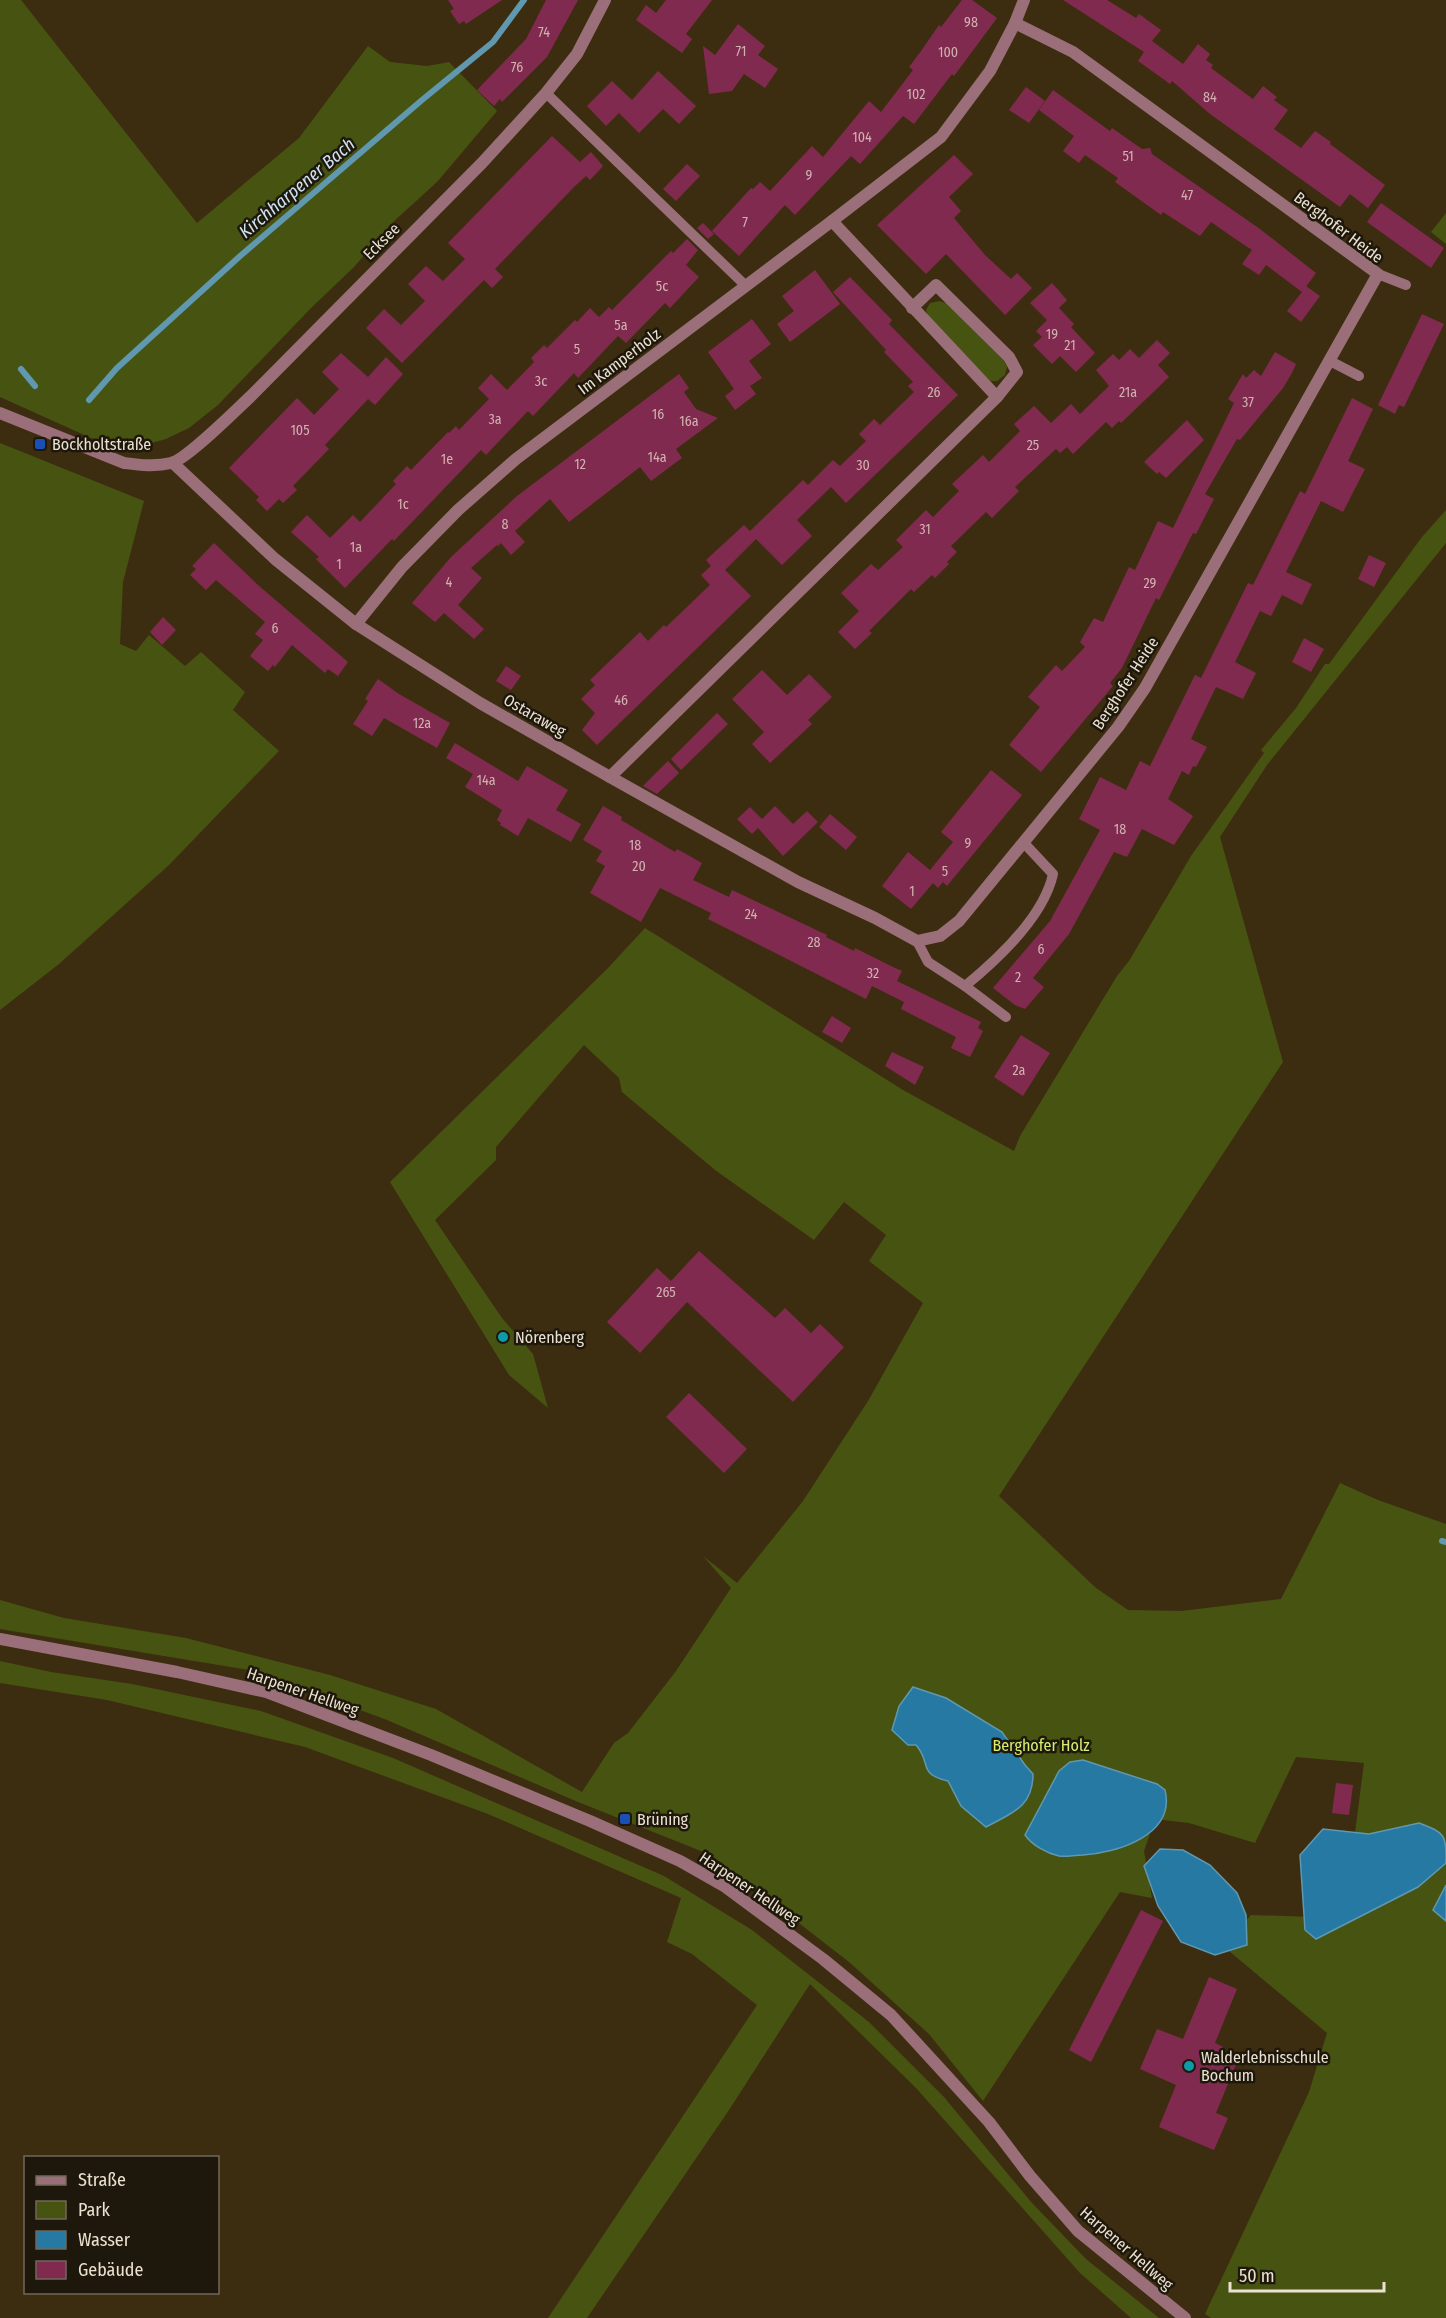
<svg xmlns="http://www.w3.org/2000/svg" width="1446" height="2318" font-family="'Fira Sans Condensed',sans-serif">
<style>
.green{fill:#475311}
.water{fill:#2579a2;stroke:#6098b0;stroke-width:1.5}
.lines{fill:none;stroke-linecap:round;stroke-linejoin:round}
.stream{stroke:#6098b0;stroke-width:6}
.building{fill:#802a4f}
.service{stroke:#9a6f79;stroke-width:10}
.minor{stroke:#9a6f79;stroke-width:12}
.tertiary{stroke:#9a6f79;stroke-width:12}
.transit-dot{fill:#1a4fb4;stroke:#1e170b;stroke-width:2}
.culture-dot{fill:#0f9aa8;stroke:#1e170b;stroke-width:2}
.labels{text-anchor:middle;stroke-width:5;stroke-linejoin:round;paint-order:stroke}
.number-label{font-size:14px;fill:#d0b3b0}
.street-label{font-size:16px;fill:#ebe1d1;stroke:#1e170b}
.poi-label{font-size:16px;fill:#ebe1d1;stroke:#1e170b;text-anchor:start}
.park-label{font-size:16px;fill:#d5ef70;stroke:#1e170b}
.water-label{font-size:18px;font-style:italic;fill:#cde4f2;stroke:#1e170b}
</style>
<rect width="100%" height="100%" fill="#3d2d10"/>
<g class="green">
<path d="M0 0H21L197 223 299 138 368 46 390 62 427 66 449 62 497 111 438 181 391 224 354 267 311 308 218 405 189 428 166 439 141 446 91 438 0 397Z"/>
<path d="M1446 213V244L1431 232Z"/>
<path d="M940 301 951 305 1002 357 1007 367 1005 375 997 381H990L928 317 926 310 930 303Z"/>
<path d="M0 443 144 501 123 582 120 644 136 651 149 635 185 666 201 652 245 692 233 710 279 751 169 865 59 964 0 1010Z"/>
<path d="M1446 510V543L1267 765 1220 837 1283 1062 999 1496 1096 1588 1128 1610 1181 1611 1281 1599 1340 1483 1378 1500 1446 1524V2318H1211L1205 2314 1309 2092 1327 2033 1223 1946 1251 1915 1344 1918 1364 1763 1296 1757 1255 1843 1189 1823 1155 1819 1144 1851 1152 1898 1120 1892 983 2101 929 2034 849 1962 711 1855 578 1802 387 1720 255 1671 0 1629V1600L64 1618 186 1638 330 1675 436 1709 582 1792 614 1743 628 1733 676 1671 731 1588 703 1556 737 1583 803 1501 868 1401 923 1303 869 1261 886 1235 844 1202 814 1240 715 1170 622 1092 619 1078 584 1045 496 1147V1160L435 1220 502 1318 533 1354 548 1408 509 1375 390 1182 608 968 645 928 903 1090 1014 1151 1020 1136 1117 976 1129 961 1191 856 1264 753 1261 750 1296 708 1325 664H1329L1422 537Z"/>
<path d="M0 1661 51 1672 132 1684 261 1711 393 1758 664 1876 752 1930 869 2022 944 2097 1032 2203 1086 2259 1159 2318H1131L1080 2273 916 2088 810 1984 729 2110 587 2318H548L757 2005 692 1954 667 1942 681 1898 488 1814 305 1747 107 1700 0 1683Z"/>
</g>
<g class="water">
<path d="M913 1687 946 1698 1002 1732 1025 1765 1033 1774C1033 1807 1012 1813 986 1827L961 1806 948 1781C917 1774 932 1763 916 1745H908L892 1730 899 1706Z"/>
<path d="M1083 1760 1157 1784 1165 1790C1176 1835 1117 1853 1083 1855 1075 1855 1066 1857 1059 1856 1046 1853 1032 1845 1025 1835L1059 1771 1070 1762Z"/>
<path d="M1419 1823C1446 1833 1446 1835 1446 1863L1418 1887 1316 1939 1305 1930 1300 1855 1323 1829 1369 1834Z"/>
<path d="M1160 1849 1183 1850 1210 1865 1237 1893 1246 1915 1247 1945 1215 1955 1181 1942 1158 1906 1144 1866Z"/>
<path d="M1446 1885V1921L1433 1910Z"/>
</g>
<g class="lines">
<g class="stream">
<path d="M21 369 35 386"/>
<path d="M89 400 117 368 239 257 422 100 493 42 524 0"/>
<path d="M1442 1541 1446 1542"/>
</g>
</g>
<g class="building">
<path d="M448 0H502L466 24 464 21 459 24 450 11 454 9Z"/>
<path d="M546 0H578L547 57 502 102 500 99 494 106 477 90 526 39Z"/>
<path d="M666 0H712L686 34 692 39 682 53 636 20 646 5 656 13Z"/>
<path d="M962 0H972L997 18 954 76 952 74 914 124 903 116 860 164 851 156 795 215 785 205 739 256 712 231 751 188 753 189 760 182 770 191 812 146 823 157 869 101 881 112 913 70 909 67 921 51 939 25 941 27Z"/>
<path d="M1063 0H1107L1136 18 1139 14 1161 30 1152 41 1183 64 1198 44 1210 54 1206 60 1213 65 1211 68 1253 99 1263 86 1277 97 1274 100 1288 110 1274 129 1301 148 1315 131 1331 142 1330 144 1385 185 1368 208 1350 194 1340 207 1210 114 1172 81 1170 84 1138 61 1144 52Z"/>
<path d="M738 24 765 46 758 55 778 69 765 88 744 74 732 91 709 94 703 46 715 55Z"/>
<path d="M658 71 696 106 679 124 663 109 639 133 619 113 606 126 587 106 612 81 632 100Z"/>
<path d="M1026 87 1045 101 1029 123 1009 110Z"/>
<path d="M1053 90 1110 131 1112 128 1142 149 1150 148 1152 154 1260 229 1316 273 1305 288 1306 286 1320 296 1301 322 1287 311 1302 292 1266 265 1259 275 1242 264 1252 250 1231 236 1211 222 1200 236 1163 212 1161 215 1115 182 1118 178 1085 155 1079 163 1063 151 1074 136 1039 110Z"/>
<path d="M552 136 580 162 591 152 603 166 590 180 586 176 575 186 495 269 503 277 492 288 484 280 402 363 366 328 384 309 401 325 425 301 408 284 426 266 443 281 465 259 448 243Z"/>
<path d="M954 155 973 174 949 197 961 211 954 218 985 255 1011 279 1017 273 1032 288 1005 315 946 254 926 274 877 225Z"/>
<path d="M687 164 700 176 676 201 663 189Z"/>
<path d="M1381 203 1444 248 1431 268 1367 222Z"/>
<path d="M703 223 714 234 708 239 697 228Z"/>
<path d="M687 239 698 250 686 265 699 277 670 308 665 303 626 343 618 336 578 378 574 373 533 416 528 411 486 455 481 450 394 541 392 539 345 588 316 559 319 557 291 532 307 515 330 538 353 515 360 522 396 484 393 481 407 466 411 470 448 432 449 433 456 426 459 430 489 399 478 388 491 374 507 390 534 362 531 358 544 345 547 348 575 320 577 322 590 308 599 317 609 307 612 310 671 251 673 253Z"/>
<path d="M815 270 840 304 790 342 777 324 794 311 782 296Z"/>
<path d="M850 277 892 320 889 324 958 395 846 503 831 487 797 520 812 536 782 565 756 539 725 570 751 596 597 745 582 730 595 713 581 699 595 685 590 680 640 632 648 641 664 625 666 627 710 585 701 575 711 566 706 560 744 525 750 531 803 480 808 485 833 460 840 466 866 441 859 434 874 419 880 425 914 392 908 386 913 382 884 352 886 350 833 292Z"/>
<path d="M1052 283 1067 300 1059 308 1074 324 1071 327 1095 353 1076 372 1060 356 1052 364 1033 345 1042 337 1036 331 1047 320 1030 303Z"/>
<path d="M1422 314 1444 324 1404 407 1399 405 1395 414 1378 405Z"/>
<path d="M752 319 771 344 749 361 762 378 750 386 756 394 735 410 725 396 734 389 708 352Z"/>
<path d="M1157 340 1170 353 1158 365 1169 377 1121 423 1119 421 1112 428 1106 422 1073 454 1067 447 1060 453 1056 449 1015 487 1019 491 992 518 986 512 951 546 957 552 947 562 949 564 935 578 932 575 914 592 911 589 869 631 872 633 855 649 838 632 859 611 841 593 871 564 878 570 903 547 896 540 926 510 933 517 959 491 952 484 983 455 989 462 1020 431 1014 424 1034 406 1051 423 1071 404 1080 414 1109 386 1096 370 1113 354 1119 360 1130 349 1139 358Z"/>
<path d="M1275 352 1296 364 1292 373 1283 388 1240 440 1237 439 1205 494 1214 499 1196 534 1193 533 1159 600 1156 598 1122 668 1110 683 1113 686 1041 772 1009 745 1040 707 1028 697 1056 665 1062 671 1085 647 1080 642 1094 618 1103 622 1129 567 1135 570 1158 521 1173 528 1234 403 1228 399 1243 374 1246 378 1254 370 1261 376Z"/>
<path d="M341 353 368 377 386 357 403 374 375 405 368 399 325 445 329 449 293 486 297 490 283 503 279 499 267 511 256 500 259 497 229 468 297 398 314 415 339 389 322 372Z"/>
<path d="M679 374 689 388 684 392 696 409 718 418 676 449 682 458 651 481 640 467 569 522 550 499 515 531 525 542 511 555 501 543 498 546 497 545 471 568 482 578 458 605 484 629 474 639 444 613 435 622 412 603 451 557 517 496Z"/>
<path d="M1352 398 1373 409 1348 461 1365 469 1343 512 1321 501 1286 572 1312 584 1302 605 1282 595 1271 616 1260 611 1235 662 1256 673 1243 699 1216 687 1200 720 1191 739 1207 747 1196 767 1193 766 1189 775 1182 771 1168 799 1193 816 1174 845 1142 829 1127 857 1114 852 1069 934 1033 978 1044 987 1025 1009 1015 1005 993 988 1050 921 1100 830 1079 819 1100 777 1126 790 1140 761 1150 766 1195 675 1201 678 1248 583 1253 585 1300 491 1305 494Z"/>
<path d="M1187 420 1204 440 1166 478 1159 472 1157 474 1144 462Z"/>
<path d="M214 543 258 585 348 662 338 676 328 669 325 673 292 645 275 667 273 665 268 671 250 656 263 640 255 634 265 622 216 580 206 590 190 575 196 569 192 566Z"/>
<path d="M1369 555 1386 563 1374 587 1358 579Z"/>
<path d="M163 617 176 630 162 645 150 632Z"/>
<path d="M1304 638 1324 649 1311 672 1292 662Z"/>
<path d="M506 666 521 676 511 690 496 681Z"/>
<path d="M762 670 787 695 809 674 832 697 808 720 812 724 770 763 752 744 764 732 732 699Z"/>
<path d="M378 679 399 694 450 723 437 748 384 718 372 736 353 724 368 701 365 699Z"/>
<path d="M717 713 728 724 681 770 671 759Z"/>
<path d="M455 743 518 781 527 766 568 790 556 810 581 824 571 842 528 818 518 836 500 825 501 823 497 820 502 810 465 787 473 774 446 758Z"/>
<path d="M668 761 679 773 657 794 643 786Z"/>
<path d="M991 770 1022 795 947 886 943 882 938 888 933 883 911 909 882 886 908 852 930 870 953 842 941 832Z"/>
<path d="M603 806 622 817 621 820 675 852 677 849 702 863 693 880 729 897 732 890 827 935 826 937 854 951 855 948 895 968 902 971 897 981 981 1022 978 1028 983 1031 970 1057 951 1048 956 1037 901 1009 904 1002 872 986 866 999 708 919 711 913 660 888 641 922 590 893 605 866 596 861 602 851 583 840Z"/>
<path d="M775 806 793 824 807 811 818 822 783 856 758 828 752 834 737 819 750 807 762 819Z"/>
<path d="M830 814 857 837 846 850 819 827Z"/>
<path d="M832 1016 851 1028 842 1043 822 1032Z"/>
<path d="M1021 1035 1050 1053 1023 1096 994 1077Z"/>
<path d="M892 1052 924 1067 915 1085 885 1066Z"/>
<path d="M699 1251 775 1318 785 1308 811 1333 820 1324 844 1347 793 1402 687 1302 640 1353 607 1322 657 1268 671 1281Z"/>
<path d="M689 1393 747 1449 724 1473 666 1417Z"/>
<path d="M1336 1783 1353 1785 1349 1815 1332 1813Z"/>
<path d="M1141 1910 1163 1921 1091 2062 1069 2050Z"/>
<path d="M1209 1977 1237 1989 1215 2043 1223 2047 1219 2055 1237 2062 1216 2113 1228 2118 1214 2150 1159 2127 1176 2085 1140 2069 1157 2029 1183 2039Z"/>
</g>
<g class="lines">
<g class="service">
<path d="M546 93 746 286"/>
<path d="M1378 274 1406 285"/>
<path d="M1330 361 1359 376"/>
<path d="M917 941 928 962 965 986 1006 1017"/>
<path d="M965 986C998 959 1044 916 1053 874L1024 843"/>
</g>
<g class="minor">
<path d="M832 221 941 137 990 71 1015 23 1024 0"/>
<path d="M912 308 936 285 1009 357 1017 372 997 397"/>
<path d="M0 413 124 463C140 465 155 467 171 463 186 460 236 410 250 397L482 163 546 93 577 54 605 0"/>
<path d="M173 463 275 559 356 624 480 703 610 777 798 882 875 918 917 941 940 936 959 921 1118 727 1145 688 1378 274 1073 52 1015 23"/>
<path d="M356 624 402 567 458 510 516 459 832 221 997 397 610 777"/>
</g>
<path class="tertiary" d="M0 1639 177 1672 266 1692 431 1755 590 1821 680 1861 724 1886 823 1959 891 2015 989 2122 1030 2176 1078 2231 1185 2318"/>
</g>
<g class="transit-dot">
<rect x="34" y="438" width="12" height="12" rx="3"/>
<rect x="619" y="1813" width="12" height="12" rx="3"/>
</g>
<g class="culture-dot">
<circle cx="503" cy="1337" r="6"/>
<circle cx="1189" cy="2066" r="6"/>
</g>
<g class="labels">
<g class="number-label">
<text x="971" y="27">98</text>
<text x="544" y="37">74</text>
<text x="741" y="56">71</text>
<text x="948" y="57">100</text>
<text x="517" y="72">76</text>
<text x="916" y="99">102</text>
<text x="1210" y="102">84</text>
<text x="862" y="142">104</text>
<text x="1128" y="161">51</text>
<text x="809" y="180">9</text>
<text x="1187" y="200">47</text>
<text x="745" y="227">7</text>
<text x="662" y="291">5c</text>
<text x="621" y="330">5a</text>
<text x="1052" y="339">19</text>
<text x="1070" y="350">21</text>
<text x="577" y="354">5</text>
<text x="541" y="386">3c</text>
<text x="934" y="397">26</text>
<text x="1128" y="397">21a</text>
<text x="1248" y="407">37</text>
<text x="658" y="419">16</text>
<text x="495" y="424">3a</text>
<text x="689" y="426">16a</text>
<text x="300" y="435">105</text>
<text x="1033" y="450">25</text>
<text x="657" y="462">14a</text>
<text x="447" y="464">1e</text>
<text x="580" y="469">12</text>
<text x="863" y="470">30</text>
<text x="403" y="509">1c</text>
<text x="505" y="529">8</text>
<text x="925" y="534">31</text>
<text x="356" y="552">1a</text>
<text x="339" y="569">1</text>
<text x="449" y="587">4</text>
<text x="1150" y="588">29</text>
<text x="275" y="633">6</text>
<text x="621" y="705">46</text>
<text x="422" y="728">12a</text>
<text x="486" y="785">14a</text>
<text x="1120" y="834">18</text>
<text x="968" y="848">9</text>
<text x="635" y="850">18</text>
<text x="639" y="871">20</text>
<text x="945" y="876">5</text>
<text x="912" y="896">1</text>
<text x="751" y="919">24</text>
<text x="814" y="947">28</text>
<text x="1041" y="954">6</text>
<text x="873" y="978">32</text>
<text x="1018" y="982">2</text>
<text x="1019" y="1075">2a</text>
<text x="666" y="1297">265</text>
</g>
<g class="street-label">
<text transform="translate(1339 227) rotate(37)" y="6">Berghofer Heide</text>
<text transform="translate(381 241) rotate(-45)" y="6">Ecksee</text>
<text transform="translate(619 361) rotate(-37)" y="6">Im Kamperholz</text>
<text transform="translate(1125 683) rotate(-57)" y="6">Berghofer Heide</text>
<text transform="translate(535 715) rotate(30)" y="6">Ostaraweg</text>
<text transform="translate(303 1691) rotate(19)" y="6">Harpener Hellweg</text>
<text transform="translate(750 1888) rotate(34)" y="6">Harpener Hellweg</text>
<text transform="translate(1127 2248) rotate(41)" y="6">Harpener Hellweg</text>
</g>
<g class="poi-label">
<text x="52" y="450">Bockholtstraße</text>
<text x="515" y="1343">Nörenberg</text>
<text x="637" y="1825">Brüning</text>
<text x="1201" y="2063">Walderlebnisschule<tspan x="1201" dy="18">Bochum</tspan></text>
</g>
<g class="park-label">
<text x="1041" y="1751">Berghofer Holz</text>
</g>
<g class="water-label">
<text transform="translate(297 188) rotate(-40)" y="6">Kirchharpener Bach</text>
</g>
</g>
<rect x="24" y="2156" width="195" height="138" fill="#1e170b" stroke="#70685a" stroke-width="1.5"/>
<rect x="36" y="2176" width="30" height="9" fill="#9a6f79" stroke="#70685a" stroke-width="1.5"/>
<text x="78" y="2186" font-size="18" fill="#ebe1d1">Straße</text>
<rect x="36" y="2201" width="30" height="18" fill="#475311" stroke="#70685a" stroke-width="1.5"/>
<text x="78" y="2216" font-size="18" fill="#ebe1d1">Park</text>
<rect x="36" y="2231" width="30" height="18" fill="#2579a2" stroke="#70685a" stroke-width="1.5"/>
<text x="78" y="2246" font-size="18" fill="#ebe1d1">Wasser</text>
<rect x="36" y="2261" width="30" height="18" fill="#802a4f" stroke="#70685a" stroke-width="1.5"/>
<text x="78" y="2276" font-size="18" fill="#ebe1d1">Gebäude</text>
<path d="M1230 2282v9h154v-9" fill="none" stroke="#ebe1d1" stroke-width="3"/>
<text x="1239" y="2282" font-size="18" fill="#ebe1d1" stroke="#1e170b" stroke-width="4.5" paint-order="stroke">50 m</text>
</svg>
